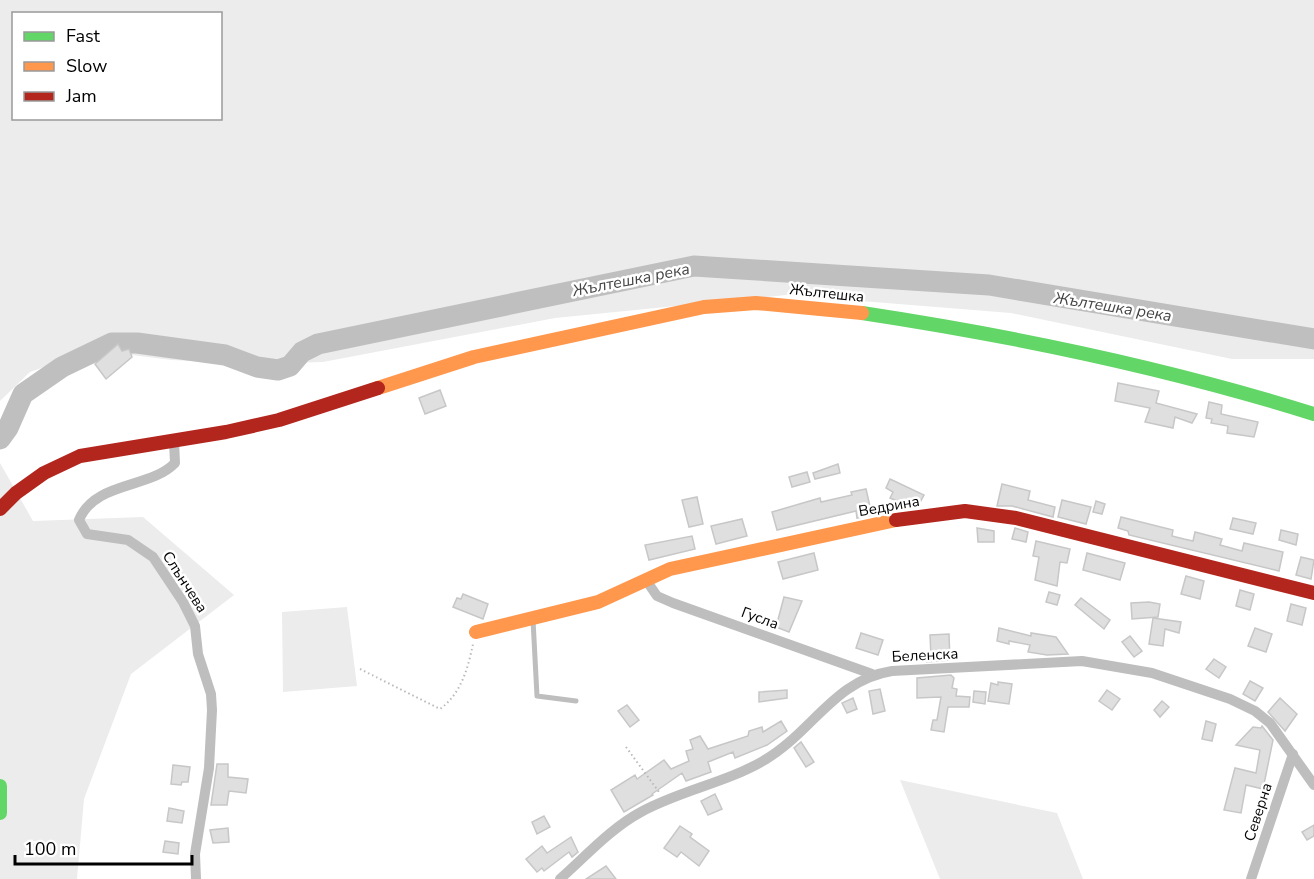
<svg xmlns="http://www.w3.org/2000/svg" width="1314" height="879" font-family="'Nunito Sans',sans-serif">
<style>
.green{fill:#ececec;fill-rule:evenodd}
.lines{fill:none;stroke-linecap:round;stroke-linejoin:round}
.river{stroke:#bfbfbf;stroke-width:21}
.building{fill:#dfdfdf;stroke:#c7c7c7;stroke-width:1.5}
.path{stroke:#b9b9b9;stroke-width:2;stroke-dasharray:1.5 3;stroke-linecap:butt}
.lane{stroke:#bebebe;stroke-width:5}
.street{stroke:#bebebe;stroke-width:10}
.fast{stroke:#63d668;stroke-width:14}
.slow{stroke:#ff974d;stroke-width:14}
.jam{stroke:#b3261e;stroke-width:14}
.labels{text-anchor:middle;stroke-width:5;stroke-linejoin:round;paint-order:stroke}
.street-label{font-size:15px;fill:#000;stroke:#fff}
.water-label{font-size:16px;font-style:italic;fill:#444;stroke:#fff}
</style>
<rect width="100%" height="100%" fill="#fff"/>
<g class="green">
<path d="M0 0H1314V359H1232L1011 313 786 295 555 318 323 362 250 364 172 360 91 350 30 372 0 401ZM14 14H220V118H14Z"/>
<path d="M0 463 33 521 143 517 234 595 131 674 84 799 77 879H0Z"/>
<path d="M347 607 357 686 283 692 282 612Z"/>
<path d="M900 780 1057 813 1083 879H940Z"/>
</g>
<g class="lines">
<path class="river" d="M0 439 8 428 23 394 62 367 112 343H137L225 355 257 367 278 370 290 366 302 352 318 344 694 266 989 285 1314 339"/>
</g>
<g class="building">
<path d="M118 344 122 351 129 349 132 357 106 379 95 364Z"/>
<path d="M1118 383 1159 391 1156 403 1197 414 1192 423 1175 417 1173 428 1145 422 1150 408 1115 401Z"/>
<path d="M440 390 446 406 425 414 419 398Z"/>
<path d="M1209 402 1222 405 1221 414 1258 422 1254 437 1227 433 1228 426 1211 423 1212 419 1206 418Z"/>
<path d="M838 464 840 473 815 479 813 473Z"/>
<path d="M807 472 810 482 792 487 789 477Z"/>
<path d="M890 479 924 495 918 506 911 507 890 498 893 492 886 488Z"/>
<path d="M1002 484 1030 491 1028 500 1055 507 1053 517 1012 506H997Z"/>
<path d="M866 489 872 515 857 518 856 511 777 530 772 512 820 498 821 502 852 495 851 492Z"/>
<path d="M697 497 703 524 689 527 682 500Z"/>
<path d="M1062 500 1091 507 1086 524 1058 517Z"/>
<path d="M1096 501 1105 504 1102 514 1093 512Z"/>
<path d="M1121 517 1173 530 1172 536 1184 539 1193 541 1195 532 1222 539 1220 545 1242 551 1244 543 1283 552 1279 571 1129 535 1128 531 1118 528Z"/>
<path d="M1233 518 1256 523 1253 534 1230 529Z"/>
<path d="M742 519 747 536 716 544 711 526Z"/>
<path d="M977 528 994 531V542H978Z"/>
<path d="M1015 528 1028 532 1026 542 1012 539Z"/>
<path d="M1281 530 1298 534 1296 545 1279 540Z"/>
<path d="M692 536 695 549 649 560 645 545Z"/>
<path d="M1036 541 1070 549 1067 563 1060 562 1057 586 1035 580 1039 557 1033 556Z"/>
<path d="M814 553 818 570 783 579 778 562Z"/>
<path d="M1087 553 1125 563 1120 580 1083 570Z"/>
<path d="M1301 557 1314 560 1311 579 1296 575Z"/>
<path d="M1186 576 1204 581 1200 599 1181 594Z"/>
<path d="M1240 590 1254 594 1250 610 1236 606Z"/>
<path d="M1049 592 1060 595 1057 605 1046 602Z"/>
<path d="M463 594 488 604 483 619 453 607 457 598 461 599Z"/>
<path d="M784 597 802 601 789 632 776 627Z"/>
<path d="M1081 598 1110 620 1104 629 1075 605Z"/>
<path d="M1149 602 1160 604 1158 617 1132 619 1131 603Z"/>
<path d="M1291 604 1306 608 1302 625 1287 621Z"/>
<path d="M1153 618 1181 622 1179 633 1165 629 1163 646 1149 644Z"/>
<path d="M999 628 1031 636V633L1056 637 1068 654 1047 655 1028 652 1030 645 1009 641V644L997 641Z"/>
<path d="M1255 628 1272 634 1266 652 1248 646Z"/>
<path d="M861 633 883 640 878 655 856 648Z"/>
<path d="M949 634 950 660 927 662V657H931L930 635Z"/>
<path d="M1130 636 1142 651 1134 657 1122 642Z"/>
<path d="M1214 659 1226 667 1219 678 1206 669Z"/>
<path d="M951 675 954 678 952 688 957 689 956 696 970 697 969 707H948L944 732 931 730 933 720H937L941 697 917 698V678Z"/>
<path d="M1250 681 1263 688 1255 701 1243 694Z"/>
<path d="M998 682 1012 684 1009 704 988 701 991 683 998 685Z"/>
<path d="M880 689 885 711 873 714 869 691Z"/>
<path d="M787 690V698L759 702V692Z"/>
<path d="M1107 690 1120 699 1112 710 1099 701Z"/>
<path d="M974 691 986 692 985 704 973 702Z"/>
<path d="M853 698 857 709 847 713 842 703Z"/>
<path d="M1280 698 1297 714 1285 731 1268 712Z"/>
<path d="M1162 701 1169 707 1160 717 1154 710Z"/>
<path d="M627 705 639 720 630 727 618 711Z"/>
<path d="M781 721 787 731 767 745 735 758 733 752 708 762 711 772 686 781 682 773 652 794 653 795 624 812 611 790 635 775 637 779 664 760 671 769 689 761 686 751 693 749 690 740 700 736 708 749 748 736 749 731 762 727 763 732Z"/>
<path d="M1206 721 1216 724 1212 741 1202 739Z"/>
<path d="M1262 726 1273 740 1263 789 1246 785 1241 813 1224 810 1235 768 1256 773 1260 750 1236 745 1253 727 1261 728Z"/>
<path d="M801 742 814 762 806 767 794 748Z"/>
<path d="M217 764H228V777L248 779 246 793 229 791 227 805H211Z"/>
<path d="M173 765 190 767 188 782H182L181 785 171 784Z"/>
<path d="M715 794 722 809 708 815 701 801Z"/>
<path d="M169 808 184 811 182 823 167 821Z"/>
<path d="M544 816 550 827 537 834 532 822Z"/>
<path d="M1314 825V836L1307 840 1302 832Z"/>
<path d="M680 826 692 834 690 837 709 851 699 866 681 852 677 857 664 848Z"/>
<path d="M228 828 229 842 213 843 210 830Z"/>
<path d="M571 837 578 852 572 857 569 852 544 871 542 868 537 872 526 859 542 846 547 853Z"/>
<path d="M165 841 179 843 178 854 163 852Z"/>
<path d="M606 866 616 879H586Z"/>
</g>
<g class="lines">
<g class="path">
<path d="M360 669 440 709C461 694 468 668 473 644"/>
<path d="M626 747 659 792"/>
</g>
<path class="lane" d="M533 620 537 696 576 701"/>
<g class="street">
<path d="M174 441 175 463C150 489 95 481 79 520L87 534 128 540 153 557 183 602 195 626 198 654 211 694 212 710 209 768 195 854 196 879"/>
<path d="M646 580 657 596 673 603 872 674"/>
<path d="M560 879C585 857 611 828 641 812 679 791 725 783 763 761 812 733 834 680 892 671L1082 661 1152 673 1230 699 1255 711 1270 723 1314 785"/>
<path d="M1251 879 1293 754"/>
</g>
<g class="fast">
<path d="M862 313C1014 336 1167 368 1314 414"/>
<path d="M0 786V813"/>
</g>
<g class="slow">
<path d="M378 388 474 357 704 307 756 303 862 313"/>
<path d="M476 632 598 602 670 569 896 520"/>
</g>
<g class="jam">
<path d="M0 509 16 493 44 473 80 456 226 432 279 420 378 388"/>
<path d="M896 520 965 511 1016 518 1314 593"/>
</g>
</g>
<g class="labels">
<g class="street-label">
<text transform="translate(827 293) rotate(6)" y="5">Жълтешка</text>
<text transform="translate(889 506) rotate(-10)" y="5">Ведрина</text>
<text transform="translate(185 582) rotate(57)" y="5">Слънчева</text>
<text transform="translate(760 618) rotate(20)" y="5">Гусла</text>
<text transform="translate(925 655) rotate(-3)" y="5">Беленска</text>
<text transform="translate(1258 812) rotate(-72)" y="5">Северна</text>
</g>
<g class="water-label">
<text transform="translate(631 279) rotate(-11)" y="6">Жълтешка река</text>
<text transform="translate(1113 306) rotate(9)" y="6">Жълтешка река</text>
</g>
</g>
<rect x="12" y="12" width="210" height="108" fill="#ffffff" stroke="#999999" stroke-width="1.5"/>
<rect x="24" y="32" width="30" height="9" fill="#63d668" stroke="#999999" stroke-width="1.5"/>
<text x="66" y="42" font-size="18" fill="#000000">Fast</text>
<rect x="24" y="62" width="30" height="9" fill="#ff974d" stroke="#999999" stroke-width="1.5"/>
<text x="66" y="72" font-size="18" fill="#000000">Slow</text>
<rect x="24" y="92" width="30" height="9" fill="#b3261e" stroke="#999999" stroke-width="1.5"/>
<text x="66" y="102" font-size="18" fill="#000000">Jam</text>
<path d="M15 855v9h177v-9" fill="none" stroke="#000000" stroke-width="3"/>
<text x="24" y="855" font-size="18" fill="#000000" stroke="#ffffff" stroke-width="4.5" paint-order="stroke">100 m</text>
</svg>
